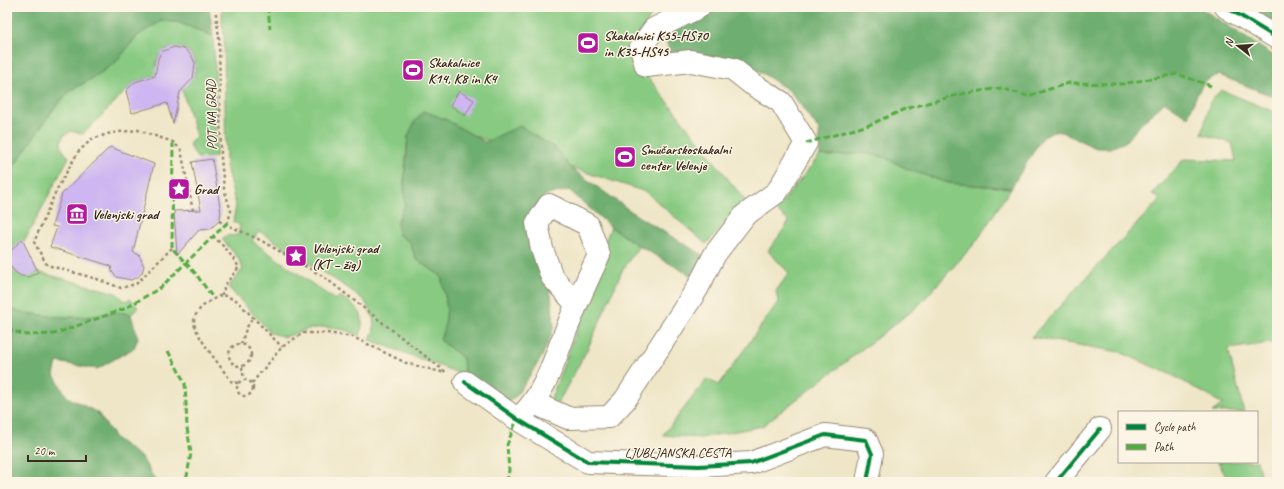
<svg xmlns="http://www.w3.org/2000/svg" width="1284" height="489" font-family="Caveat,sans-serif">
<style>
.green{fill:#88ca82;stroke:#627a50}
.forest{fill:#6eae70;stroke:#546c47}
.building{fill:#cdb6f1}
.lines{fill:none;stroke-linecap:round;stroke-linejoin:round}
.minor-casing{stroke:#958873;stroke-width:24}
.path{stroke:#958873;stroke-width:2.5;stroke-dasharray:3 3;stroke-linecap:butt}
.minor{stroke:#fff;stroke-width:22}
.quiet{stroke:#55ab43;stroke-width:3;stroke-dasharray:6 3;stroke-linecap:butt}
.cycleway-casing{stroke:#fcf5e5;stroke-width:6}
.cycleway{stroke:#00873e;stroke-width:4}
.labels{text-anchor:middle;stroke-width:3;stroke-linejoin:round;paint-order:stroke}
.poi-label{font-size:14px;font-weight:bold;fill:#3b2a1e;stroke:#fcf5e5;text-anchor:start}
.street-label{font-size:14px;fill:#3b2a1e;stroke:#fcf5e5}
</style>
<rect width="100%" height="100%" fill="#fcf5e5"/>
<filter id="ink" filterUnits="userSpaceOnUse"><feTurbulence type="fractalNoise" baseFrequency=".025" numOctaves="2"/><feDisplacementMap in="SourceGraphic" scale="8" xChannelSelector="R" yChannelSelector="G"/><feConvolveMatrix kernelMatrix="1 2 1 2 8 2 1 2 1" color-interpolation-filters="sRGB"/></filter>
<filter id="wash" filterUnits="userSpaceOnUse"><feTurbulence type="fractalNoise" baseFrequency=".012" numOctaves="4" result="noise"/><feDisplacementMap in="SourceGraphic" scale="16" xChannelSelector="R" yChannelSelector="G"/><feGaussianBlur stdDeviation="0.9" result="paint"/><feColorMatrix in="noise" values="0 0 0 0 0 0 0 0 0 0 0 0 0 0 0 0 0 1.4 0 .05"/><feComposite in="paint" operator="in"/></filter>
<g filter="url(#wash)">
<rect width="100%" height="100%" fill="#efe6c8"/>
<g class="green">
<path d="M222 7H648L651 15 630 54 747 203 706 244 646 192 432 122 408 136 404 182 405 204 397 223 399 235 410 242 416 259 441 276C447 304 450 313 440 340L463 358 464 375 370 340 374 330 373 317 365 301 348 288 259 231 252 241 335 300 340 296C359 309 366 312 360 336L345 330 324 327 308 329 285 337 271 333 228 287 243 269 238 258 222 239 226 236 238 235 240 225 233 222 236 206 226 166 224 36 222 22Z"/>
<path d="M161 21 177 22 213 36 215 69 216 157 197 158 189 144 196 136 181 86C189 84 193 80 195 71 201 39 145 40 159 75L135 82 83 134 71 131 63 136C59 146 61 149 69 157L24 242 16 246 9 258C12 275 22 279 38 272L116 293 125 301 130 299 138 307 131 315C116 308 97 317 80 317 55 318 31 314 7 309V176L52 111 71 90 88 81 115 63 137 36Z"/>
<path d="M1221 90 1277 113V342L1228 349 1244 412H1212L1223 404 1174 376 1120 352 1031 337 1160 199 1152 194 1184 159 1236 161 1232 143 1202 134 1210 102Z"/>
<path d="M865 153 884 157 910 170 948 183 1011 188 976 242 917 307 762 426 701 438 663 435 707 379 719 385 778 302 776 291 789 273 768 251 789 222 776 210 820 155 829 156Z"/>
<path d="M611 227 639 246 622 271 587 350 554 410 548 406 576 332 601 251Z"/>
<path d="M1257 461 1262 482H1229L1218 462Z"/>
</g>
<g class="forest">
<path d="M7 7H209L213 36 177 22 161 21 137 36 115 63 88 81 70 90 52 111 7 176Z"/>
<path d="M656 7H1199L1277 58V98L1219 75C1199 79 1196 99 1188 117L1165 102 1144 121 1125 142 1110 148H1096L1057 130 1042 138 1011 188 948 183 910 170 884 157 865 153 829 156 820 155 819 130 790 91 745 62 707 56 670 54Z"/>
<path d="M1250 7H1277V24Z"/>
<path d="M424 111 445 119 485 142 520 126 556 149 571 168 639 217 706 257 695 278 639 246 611 227 569 190 546 195 531 211 530 237 551 295 554 327 542 357 516 396 507 403 464 375 463 358 440 340C450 313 447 304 441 276L416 259 410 242 399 235 397 223 405 204 404 182 408 136 415 121Z"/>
<path d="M7 309C31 314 55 318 80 317 97 317 116 308 131 315L138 338 134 348 97 369 57 362 54 375 67 397 98 413 115 438 142 458 156 482H7Z"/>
</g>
<g id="blocks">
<g class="building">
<path d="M174 47 184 49 191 55 195 63 193 78 180 92 173 124 167 103 132 113 126 91 135 82 155 76 158 59 161 52Z"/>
<path d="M459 91 474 100 465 116 450 105Z"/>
<path d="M110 147 154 164 133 252 139 255 144 266 142 273 138 277 131 280 117 277 112 272 111 266 50 247 57 227 52 226 62 194Z"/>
<path d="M212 159 221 213 219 221 210 229 199 230 177 255 174 211 201 210 192 162Z"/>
<path d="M22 239 38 272 29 277 21 276 15 272 10 266 9 258 11 251Z"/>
</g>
</g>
</g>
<g filter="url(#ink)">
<use href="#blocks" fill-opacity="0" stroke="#958873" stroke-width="1"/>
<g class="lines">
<g class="minor-casing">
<g id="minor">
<path d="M1226 7 1277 38"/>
<path d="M465 382 517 419 588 462 699 466 751 463 825 435 866 440 872 454 867 482"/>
<path d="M534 403 568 418 609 417 625 400 697 289 715 254 745 215 777 192 806 143 781 102 752 84 733 69 691 61 646 66 641 47 654 29 699 7"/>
<path d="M524 413C547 390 556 353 569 323 578 300 588 278 599 255L588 225 549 205 537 223 542 249 552 277 576 304"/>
<path d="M1056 482 1100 429"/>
</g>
</g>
<g class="path">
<path d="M215 7 219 37 221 158 224 189 231 211 228 222"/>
<path d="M219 221 262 241 324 277 447 373"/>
<path d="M213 236 227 250 239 267 225 285 222 295"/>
<path d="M172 248 136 284 121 288 97 279 47 265 34 242 56 191 78 152 92 139 111 133 138 130 173 142 181 150 193 211"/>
<circle cx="240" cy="355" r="11"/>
<path d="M241 344 246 329 252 318"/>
<path d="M242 367 244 379"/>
<circle cx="245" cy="388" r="8"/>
<path d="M238 383 232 382C224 371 194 334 194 322 194 309 212 299 222 295L236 300 282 347"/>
<path d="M252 383 282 347 303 333H327L353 337 406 363 445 373"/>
</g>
<use href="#minor" class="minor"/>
<g class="quiet">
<path d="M268 7 270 29"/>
<path d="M173 142 172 248 196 274 213 298"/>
<path d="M806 143 869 125 905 109 961 94 1000 88 1028 96 1069 83 1122 84 1177 74 1211 86"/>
<path d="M7 329 26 335 54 334 124 309 160 288 228 222"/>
<path d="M168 351 185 383 187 428 191 453 186 482"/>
<path d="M507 482 509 470 507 445 517 419"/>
</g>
<g class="cycleway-casing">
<g id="cycleway">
<path d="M1226 7 1277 38"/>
<path d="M465 382 517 419 588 462 699 466 751 463 825 435 866 440 872 454 867 482"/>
<path d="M1056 482 1100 429"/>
</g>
</g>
<use href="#cycleway" class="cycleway"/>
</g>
</g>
<defs>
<g id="stadium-square" transform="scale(1.15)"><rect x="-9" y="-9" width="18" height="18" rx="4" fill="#b5179e" stroke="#fcf5e5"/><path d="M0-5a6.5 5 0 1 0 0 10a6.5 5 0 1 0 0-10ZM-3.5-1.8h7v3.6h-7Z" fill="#fff"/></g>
<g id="sight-square" transform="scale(1.15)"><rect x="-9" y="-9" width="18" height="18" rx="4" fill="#b5179e" stroke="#fcf5e5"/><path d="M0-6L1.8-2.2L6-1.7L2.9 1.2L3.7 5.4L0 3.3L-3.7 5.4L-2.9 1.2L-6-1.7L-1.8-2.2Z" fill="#fff"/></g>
<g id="museum-square" transform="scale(1.15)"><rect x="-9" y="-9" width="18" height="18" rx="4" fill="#b5179e" stroke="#fcf5e5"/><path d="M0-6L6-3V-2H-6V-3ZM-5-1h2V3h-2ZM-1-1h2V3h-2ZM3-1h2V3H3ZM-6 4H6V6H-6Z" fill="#fff"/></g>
</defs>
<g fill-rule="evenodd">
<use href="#stadium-square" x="588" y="43"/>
<use href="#stadium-square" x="413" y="70"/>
<use href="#stadium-square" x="625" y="157"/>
<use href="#sight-square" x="179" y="189"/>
<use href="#museum-square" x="77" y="214"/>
<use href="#sight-square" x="296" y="256"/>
</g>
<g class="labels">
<g class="poi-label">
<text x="604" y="40">Skakalnici K55-HS70<tspan x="604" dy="16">in K35-HS45</tspan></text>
<text x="428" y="67">Skakalnice<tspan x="428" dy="16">K14, K8 in K4</tspan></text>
<text x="640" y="154">Smučarskoskakalni<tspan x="640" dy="16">center Velenje</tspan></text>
<text x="194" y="194">Grad</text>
<text x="92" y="219">Velenjski grad</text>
<text x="312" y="253">Velenjski grad<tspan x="312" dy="16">(KT – žig)</tspan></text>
</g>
<g class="street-label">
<text transform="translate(211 115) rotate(-91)" y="5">POT NA GRAD</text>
<text x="678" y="457">LJUBLJANSKA CESTA</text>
</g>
</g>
<rect width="1284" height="489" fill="none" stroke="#fcf5e5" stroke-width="24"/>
<rect x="1118" y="411" width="140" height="52" fill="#fcf5e5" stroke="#afa495"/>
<rect x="1126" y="424" width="20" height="6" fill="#00873e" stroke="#afa495"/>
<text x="1154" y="431" font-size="12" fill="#3b2a1e">Cycle path</text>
<rect x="1126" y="444" width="20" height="6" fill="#55ab43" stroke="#afa495"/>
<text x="1154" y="451" font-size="12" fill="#3b2a1e">Path</text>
<g transform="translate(1238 46) rotate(287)" stroke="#fcf5e5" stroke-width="3" paint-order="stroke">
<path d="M0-3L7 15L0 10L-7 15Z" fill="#3b2a1e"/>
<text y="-6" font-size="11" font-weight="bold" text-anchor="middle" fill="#3b2a1e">N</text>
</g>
<path d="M28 455v6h58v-6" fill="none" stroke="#3b2a1e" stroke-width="2"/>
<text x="34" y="455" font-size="12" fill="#3b2a1e" stroke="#fcf5e5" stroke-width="3" paint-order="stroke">20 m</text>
</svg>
